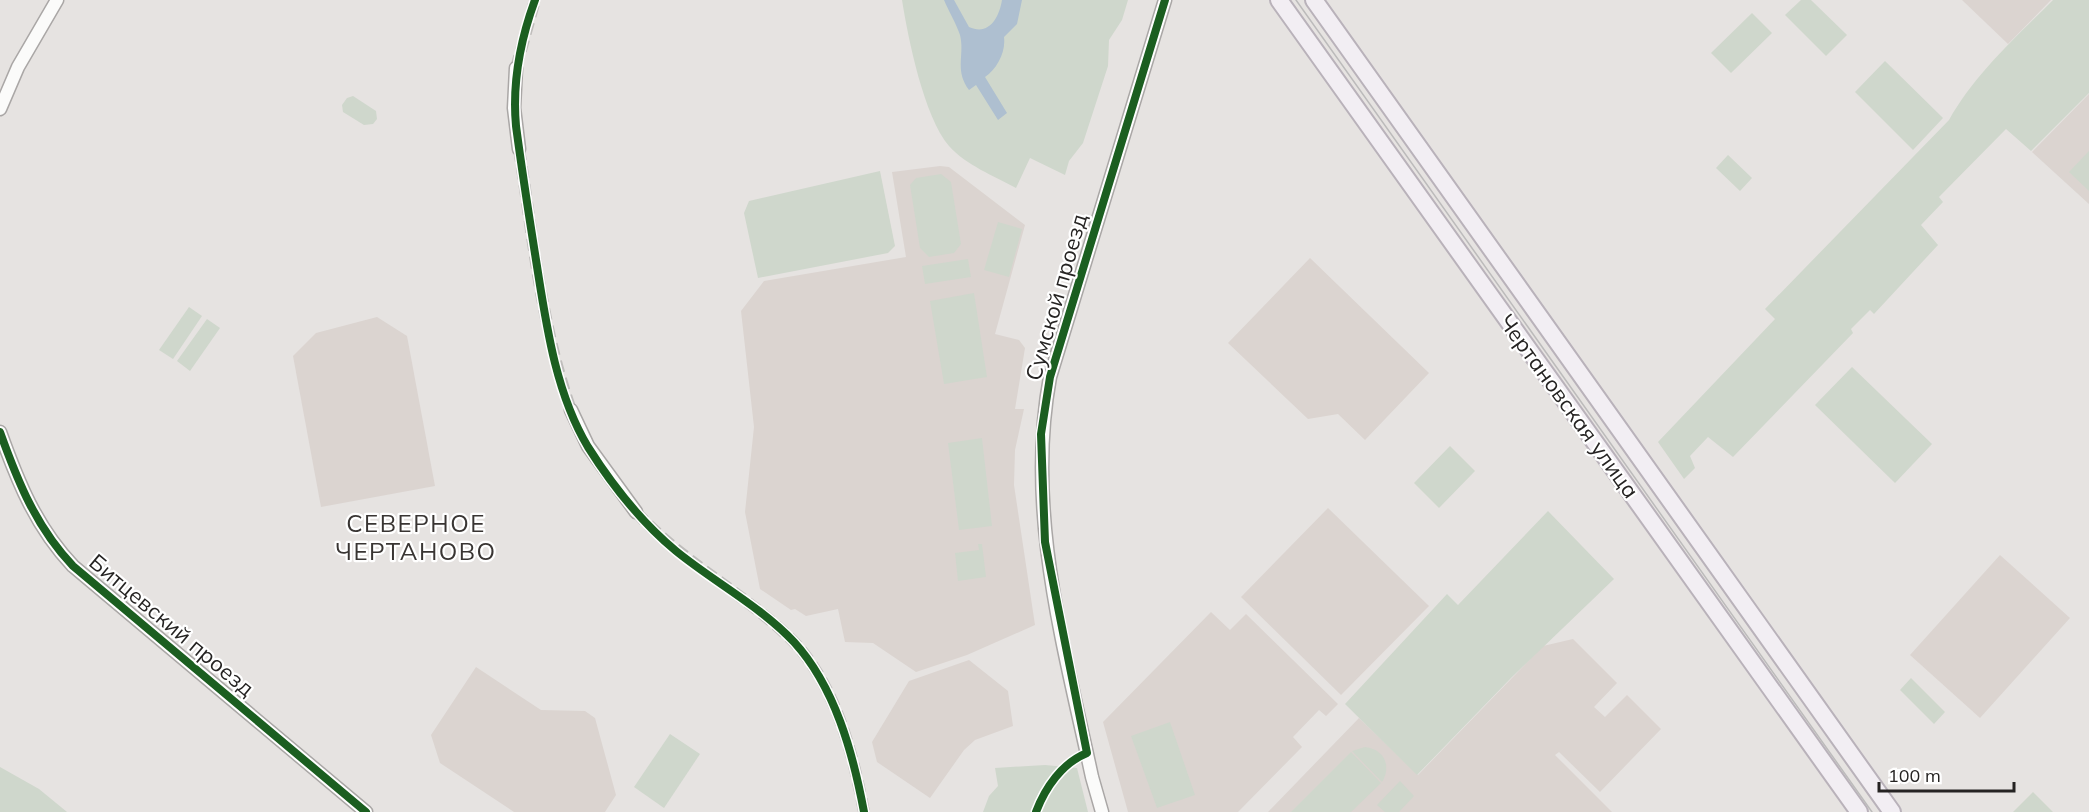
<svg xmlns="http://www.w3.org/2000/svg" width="2089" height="812" font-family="Mulish,sans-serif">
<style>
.built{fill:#dbd4d0}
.green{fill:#cfd7cc}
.water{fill:#aebfd0}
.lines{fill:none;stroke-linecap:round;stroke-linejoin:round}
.minor-tunnel{stroke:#bfbdbb;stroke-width:12;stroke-dasharray:12 6;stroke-linecap:butt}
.minor-casing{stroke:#aaa7a6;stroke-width:15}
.major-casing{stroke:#b9b2ba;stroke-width:20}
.minor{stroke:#fbfbfa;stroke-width:12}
.major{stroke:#f2eef3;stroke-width:16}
.tram{stroke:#bcbbbb;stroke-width:1.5}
.cycleway-casing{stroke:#fff;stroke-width:11}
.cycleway{stroke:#1b5e20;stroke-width:8}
.labels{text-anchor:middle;stroke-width:4.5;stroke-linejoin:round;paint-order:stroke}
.street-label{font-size:22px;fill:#252322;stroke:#fff}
.neighbourhood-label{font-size:24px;letter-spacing:1.5px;fill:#393533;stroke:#fff}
</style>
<rect width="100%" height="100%" fill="#e6e3e1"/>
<g class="built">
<path d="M1962 0H2051L2008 44Z"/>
<path d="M2089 94V204L2032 152Z"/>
<path d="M940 166 949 167 1025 225 995 334 1019 340 1025 348 1015 409H1024L1015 450 1014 485 1035 625 967 655 916 672 873 643 845 642 838 609 806 616 795 609 791 610 760 589 745 512 754 427 741 311 764 281 906 257 892 172Z"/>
<path d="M1310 258 1429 373 1365 440 1338 414 1308 419 1228 343Z"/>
<path d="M377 317 407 336 435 486 321 507 293 356 316 333Z"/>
<path d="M1328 508 1429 606 1341 695 1241 597Z"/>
<path d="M2000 555 2070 618 1980 718 1910 655Z"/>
<path d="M1211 612 1230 630 1246 614 1338 704 1326 716 1319 710 1293 737 1302 747 1238 812H1128L1103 722Z"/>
<path d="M1573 639 1617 683 1594 707 1605 717 1627 695 1661 729 1600 792 1559 752 1555 755 1612 812H1268L1359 718 1418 775 1543 646Z"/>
<path d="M969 660 1008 691 1013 726 975 740 964 750 930 798 877 762 872 742 909 681Z"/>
<path d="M476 667 541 710 585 711 595 718 616 795 605 812H514L440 763 431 735Z"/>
</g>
<g class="green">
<path d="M902 0H1128L1122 20 1109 40 1108 66 1083 143 1069 161 1065 175 1030 158 1016 188C994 176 966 165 949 146 924 117 908 38 902 0Z"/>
<path d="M1801 0H1811L1847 35 1826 56 1785 15Z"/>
<path d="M2053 0H2089V93L2031 151 2006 129 1939 197 1943 202 1921 225 1938 245 1874 314 1870 310 1851 329 1853 333 1733 457 1708 437 1690 456 1695 468 1684 479 1658 442 1775 319 1765 309 1949 120C1975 74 2015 38 2053 0Z"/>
<path d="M1752 13 1772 33 1731 73 1711 53Z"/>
<path d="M1885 61 1943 118 1913 150 1855 92Z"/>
<path d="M353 96 376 111 377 119 373 124 364 125 343 112 342 105 347 98Z"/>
<path d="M2089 151V191L2069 172Z"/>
<path d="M1728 155 1752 178 1740 191 1716 168Z"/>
<path d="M880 171 895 246 888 253 758 278 744 213 749 201Z"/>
<path d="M941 174 951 182 961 244 954 253 929 257 920 248 910 185 916 178Z"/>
<path d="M998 222 1022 229 1009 277 984 270Z"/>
<path d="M968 259 971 277 925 284 922 266Z"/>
<path d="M974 293 987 377 944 384 930 301Z"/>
<path d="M189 307 202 316 173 359 159 350Z"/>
<path d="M207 319 220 328 190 371 177 361Z"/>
<path d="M1852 367 1932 444 1895 483 1815 405Z"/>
<path d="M982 438 992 526 959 530 948 443Z"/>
<path d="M1450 446 1475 471 1439 508 1414 483Z"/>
<path d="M1548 511 1614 579 1512 677 1417 775 1345 704 1447 594 1458 605Z"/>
<path d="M978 544H982L986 577 958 581 955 553 979 550Z"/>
<path d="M1911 678 1945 712 1934 724 1900 690Z"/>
<path d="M1170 722 1195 795 1157 808 1131 736Z"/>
<path d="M670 734 700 754 664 808 634 787Z"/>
<path d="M1365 747C1384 749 1392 766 1382 782L1352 751Z"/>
<path d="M1351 752 1381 783 1351 812H1291Z"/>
<path d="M1045 765 1077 768 1088 812H983L989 796 998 786 995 768Z"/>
<path d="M0 767 39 789 67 812H0Z"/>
<path d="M1400 781 1414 796 1399 812H1385L1377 805Z"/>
<path d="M2033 792 2053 812H2013Z"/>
</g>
<path class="water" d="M944 0H954L969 27C989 36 999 18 1002 0H1022L1017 24 1004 37C1006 52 997 69 985 77L1007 113 998 120 976 85 969 90C954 70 965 55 960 35 956 23 949 12 944 0Z"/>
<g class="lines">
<g class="minor-tunnel">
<path d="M516 68 535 0"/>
<path d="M519 149C533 237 541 326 571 410"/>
<path d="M636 512C682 562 744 593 792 640 835 684 853 753 864 812"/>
</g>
<g class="minor-casing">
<g id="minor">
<path d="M516 68 514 108 519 149"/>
<path d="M0 109 18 67 57 0"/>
<path d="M571 410 588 446 636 512"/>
<path d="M0 432C18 482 36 527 73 566L366 812"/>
<path d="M1102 812 1092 777C1064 646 1025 511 1050 377L1165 0"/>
</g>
</g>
<g class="major-casing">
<g id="major">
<path d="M1279 0 1859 812"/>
<path d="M1314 0 1892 812"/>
</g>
</g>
<use href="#minor" class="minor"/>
<use href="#major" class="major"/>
<path class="tram" d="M1296 0 1872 812"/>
<g class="cycleway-casing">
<g id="cycleway">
<path d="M535 0C520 41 512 82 516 126 522 171 529 216 536 260 546 323 555 392 588 447 612 485 641 522 676 551 714 582 760 606 794 642 835 687 853 753 864 812"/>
<path d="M0 432C18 482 36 527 73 566L366 812"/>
<path d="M1036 812C1045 788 1062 763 1087 753L1045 542 1041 434 1050 377 1165 0"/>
</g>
</g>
<use href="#cycleway" class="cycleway"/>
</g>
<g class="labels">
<g class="street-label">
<text transform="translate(1056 297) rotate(-74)" y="8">Сумской проезд</text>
<text transform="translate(1569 406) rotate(54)" y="8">Чертановская улица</text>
<text transform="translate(172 625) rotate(40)" y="8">Битцевский проезд</text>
</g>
<g class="neighbourhood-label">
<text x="416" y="532">СЕВЕРНОЕ<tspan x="416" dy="28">ЧЕРТАНОВО</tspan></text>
</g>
</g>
<path d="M1879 782v9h135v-9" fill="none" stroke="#252322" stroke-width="3"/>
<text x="1888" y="782" font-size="18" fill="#252322" stroke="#ffffff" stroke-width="4.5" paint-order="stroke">100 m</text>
</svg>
